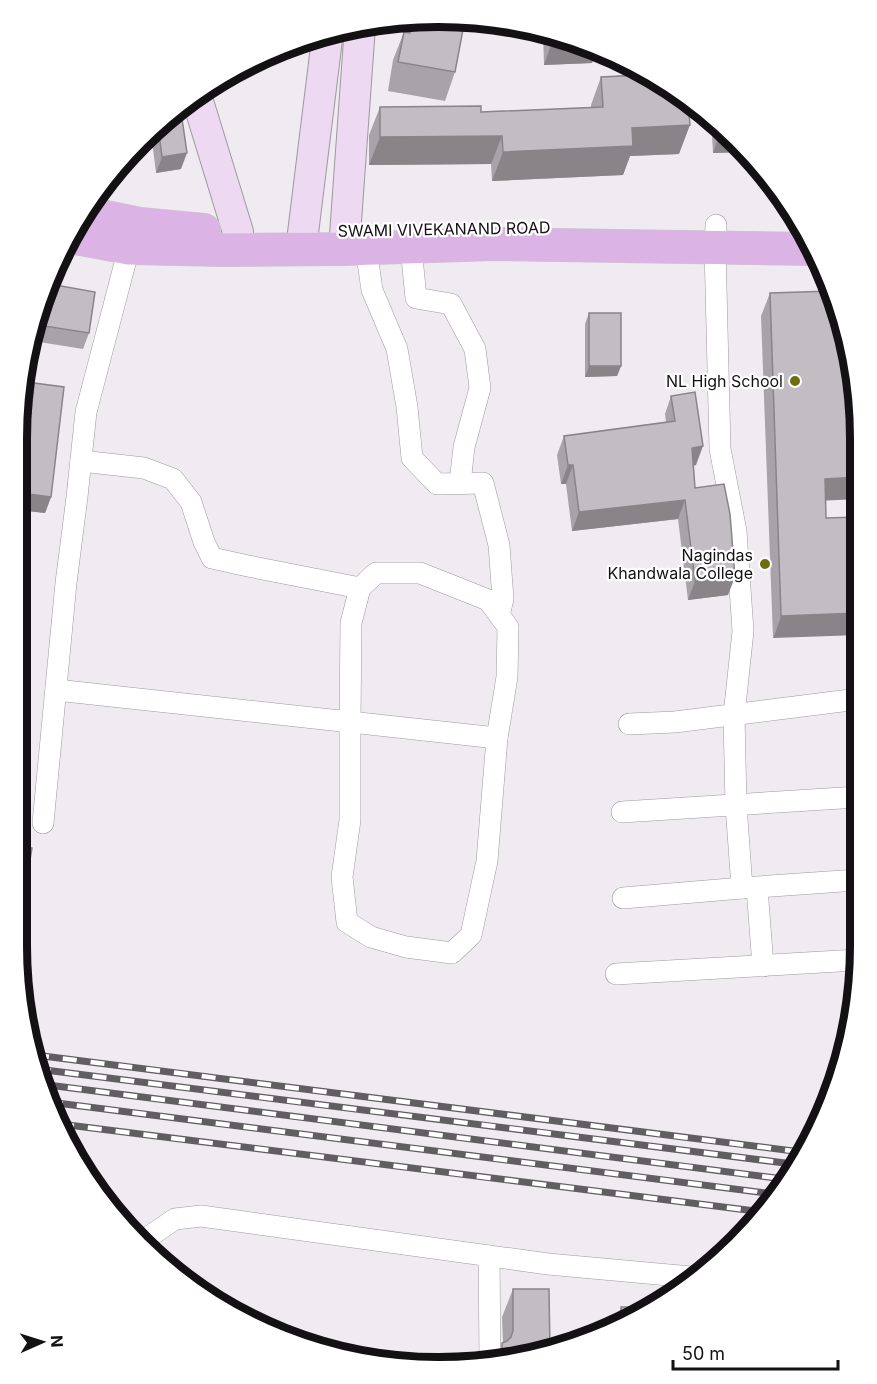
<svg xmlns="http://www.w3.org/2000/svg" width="877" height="1384" font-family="Inter,sans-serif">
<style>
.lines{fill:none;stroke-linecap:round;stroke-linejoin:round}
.minor-casing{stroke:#9d999e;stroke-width:22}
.secondary-casing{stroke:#9d999e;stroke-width:32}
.primary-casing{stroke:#cbcbcb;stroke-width:34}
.minor{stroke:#fff;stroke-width:21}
.secondary{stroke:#edd9f2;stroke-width:30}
.primary{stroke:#dbb3e4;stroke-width:33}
.rail-casing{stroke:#615e62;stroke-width:7}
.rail{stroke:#fff;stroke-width:4.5;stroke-dasharray:14;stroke-linecap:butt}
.wall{fill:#a7a3a8}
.shaded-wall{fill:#888488}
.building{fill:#c2bdc3;stroke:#888488;stroke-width:1.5}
.poi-dot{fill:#6e6e10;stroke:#fff;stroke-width:2}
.labels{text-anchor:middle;stroke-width:4.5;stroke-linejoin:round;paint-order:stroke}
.street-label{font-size:16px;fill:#131113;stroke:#fff}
.poi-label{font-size:16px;fill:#131113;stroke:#fff;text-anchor:end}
.rim{fill:none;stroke:#131113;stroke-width:8}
</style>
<rect width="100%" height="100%" fill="#f0ebf1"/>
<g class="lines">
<g class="minor-casing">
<g id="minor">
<path d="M716 225 715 247 720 449 736 531 743 631 734 715 736 805 742 888 857 880"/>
<path d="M411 247 416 298 451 304 475 349 480 388 464 447 460 483"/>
<path d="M366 248 372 290 397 349 407 407 412 458 437 484 483 483 499 545 503 599 499 615"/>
<path d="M81 461 144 468 173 479 191 502 204 542 212 558 248 566 360 588"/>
<path d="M376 573H420L488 600 508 627 507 677 497 738 487 861 471 935 452 953 406 947 371 937 347 922 342 877 350 820V722L351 623 360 588Z"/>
<path d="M56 690 497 738"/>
<path d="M629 724 675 722 858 699"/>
<path d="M622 812 858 797"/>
<path d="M43 823 66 583 77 497 86 412 129 248"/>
<path d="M757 888 763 966"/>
<path d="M623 898 742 888"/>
<path d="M616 974 857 960"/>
<path d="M144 1240 175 1219 201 1216 548 1264 691 1277"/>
<path d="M489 1256 490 1359"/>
</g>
</g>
<g class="secondary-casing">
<g id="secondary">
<path d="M196 95 238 232"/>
<path d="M301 249 328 31"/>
<path d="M344 249 360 26"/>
</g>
</g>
<g class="primary-casing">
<g id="primary">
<path d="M86 213 140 224 204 230"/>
<path d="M70 237 129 248 222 250 344 249 494 244 815 249"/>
</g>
</g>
<use href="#minor" class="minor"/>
<use href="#secondary" class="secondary"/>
<use href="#primary" class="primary"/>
<g class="rail-casing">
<g id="rail">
<path d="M35 1055 801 1152"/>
<path d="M37 1069 793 1164"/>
<path d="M40 1084 784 1179"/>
<path d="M49 1102 774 1194"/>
<path d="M60 1124 763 1212"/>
</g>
</g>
<use href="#rail" class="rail"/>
</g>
<g class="wall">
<path d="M411 17 465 19 455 72 445 101 388 91 393 60 404 32H405V28L399 27 401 19Z"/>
<path d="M543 32 574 39 597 49 592 63 544 65Z"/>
<path d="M628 63 649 73 679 154 630 156 623 175 492 181 491 164 369 165V135L380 107 481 112 591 108V105L601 77 629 75Z"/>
<path d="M180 105 181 169 156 173 151 132Z"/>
<path d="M711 117 716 121 745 152 713 153Z"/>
<path d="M50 284 89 333 83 349 33 341Z"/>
<path d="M770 293 825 501 773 638 761 316Z"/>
<path d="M589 313 621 366 617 376 585 377V324Z"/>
<path d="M34 383 51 497 45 513 19 510 20 411 27 412 28 399Z"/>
<path d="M671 396 696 465 693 466 695 488 728 595 688 600 678 519 572 531 566 484H561L557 455 564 436 666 422 665 414Z"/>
<path d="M17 845 25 889 21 900 17 899Z"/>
<path d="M513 1289 547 1353 497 1358 503 1343 502 1317Z"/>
<path d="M621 1307 650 1311 615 1325Z"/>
</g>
<g class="shaded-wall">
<path d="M554 36H561L574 39 597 49 592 63 544 65Z"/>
<path d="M690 125 679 154 630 156 623 175 492 181 503 152 632 128Z"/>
<path d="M722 127 745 152 713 153Z"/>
<path d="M502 136 491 164 369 165 380 137Z"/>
<path d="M187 153 181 169 156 173 162 157Z"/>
<path d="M589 366H621L617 376 585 377Z"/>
<path d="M703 446 696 465 685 467 692 448Z"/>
<path d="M20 460H25L20 476Z"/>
<path d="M568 465H573L566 484H561Z"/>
<path d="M859 477V499L816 501 825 479Z"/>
<path d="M21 493 51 497 45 513 19 510V499Z"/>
<path d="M685 500 678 519 572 531 579 512Z"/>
<path d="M735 577 728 595 688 600 695 581Z"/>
<path d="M859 613V635L773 638 781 616Z"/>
<path d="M546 1353 501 1358 502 1354Z"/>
</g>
<g class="building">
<path d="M413 17 465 19 455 72 398 62 404 32 410 33Z"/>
<path d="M640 69 649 73 688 101 690 125 632 128 633 146 503 152 502 136 380 137V107L481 106V112L603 107 601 77 641 75Z"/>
<path d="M180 105 187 153 162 157 158 126Z"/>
<path d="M50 284 95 292 89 333 38 325Z"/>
<path d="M832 291 846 329 860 411 859 477 825 479 826 518 859 517V613L781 616 770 293Z"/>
<rect x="589" y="313" width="32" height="53"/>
<path d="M34 383 64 387 51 497 21 493 25 460H20V411L31 413Z"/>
<path d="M695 392 703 446 692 448 695 488 724 484 730 514 735 577 695 581 685 500 579 512 573 465H568L564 436 675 421 671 396Z"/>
<path d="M17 845 32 848 25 889 17 887Z"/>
<path d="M513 1289H549L550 1352 546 1353 502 1354V1343L507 1341 511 1337 513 1331Z"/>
<path d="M621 1307H654L650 1311 622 1322Z"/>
</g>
<g class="poi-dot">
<circle cx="795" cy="381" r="6"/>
<circle cx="765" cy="564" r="6"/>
</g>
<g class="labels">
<g class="street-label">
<text transform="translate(444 229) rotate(-1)" y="6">SWAMI VIVEKANAND ROAD</text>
</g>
<g class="poi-label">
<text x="783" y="387">NL High School</text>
<text x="753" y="561">Nagindas<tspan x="753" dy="18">Khandwala College</tspan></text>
</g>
</g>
<path d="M0 0H877V1384H0ZM438 27H439A411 411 0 0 1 850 438V946A411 411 0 0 1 439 1357H438A411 411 0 0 1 27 946V438A411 411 0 0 1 438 27Z" fill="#fff" fill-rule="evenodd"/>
<path class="rim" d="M438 27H439A411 411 0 0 1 850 438V946A411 411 0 0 1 439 1357H438A411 411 0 0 1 27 946V438A411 411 0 0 1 438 27Z"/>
<g transform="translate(42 1342) rotate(87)" stroke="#ffffff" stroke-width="4.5" paint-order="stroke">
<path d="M0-4.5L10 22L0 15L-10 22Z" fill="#131113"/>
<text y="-9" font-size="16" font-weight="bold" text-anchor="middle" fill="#131113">N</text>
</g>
<path d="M673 1360v9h165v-9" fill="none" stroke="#131113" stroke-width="3"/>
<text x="682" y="1360" font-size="18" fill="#131113" stroke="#ffffff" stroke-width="4.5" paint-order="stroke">50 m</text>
</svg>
